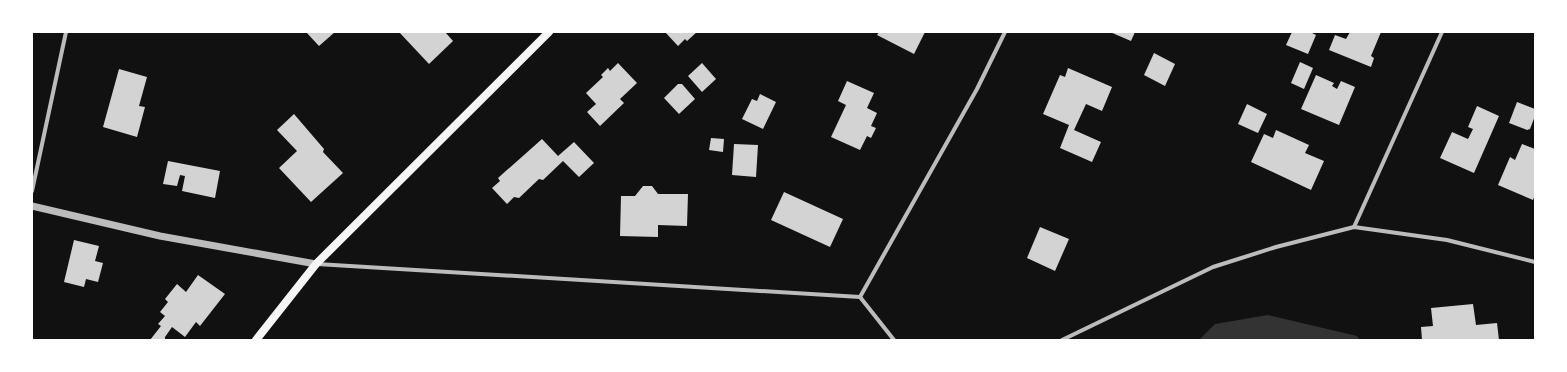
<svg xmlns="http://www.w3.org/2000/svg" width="1567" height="372" font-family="Poppins,sans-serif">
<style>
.water{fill:#333}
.building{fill:#d3d3d3}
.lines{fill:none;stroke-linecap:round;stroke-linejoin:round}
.minor{stroke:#bcbcbc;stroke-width:4}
.tertiary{stroke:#bcbcbc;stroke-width:7}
.secondary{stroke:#f5f5f5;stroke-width:8}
</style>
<rect width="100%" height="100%" fill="#111"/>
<path class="water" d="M1268 315 1357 336 1360 340H1199L1215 324Z"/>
<g class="building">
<path d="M306 32H335L319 46Z"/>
<path d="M399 32H445L453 41 429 64Z"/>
<path d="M665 32H697L687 41 685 39 678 46Z"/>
<path d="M879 32H925L914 54 877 35Z"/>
<path d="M1110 32H1135L1131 41Z"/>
<path d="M1292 32H1310L1316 35 1308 54 1286 45Z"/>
<path d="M1350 32H1381L1371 56 1374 58 1371 67 1329 50 1335 35 1346 39Z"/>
<path d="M1154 53 1175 64 1165 86 1144 75Z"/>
<path d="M1300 62 1313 68 1304 89 1291 83Z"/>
<path d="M618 63 637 83 620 99 624 103 600 126 587 112 596 104 586 93 603 77 601 75 608 68 610 71Z"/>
<path d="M702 63 716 79 702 92 688 76Z"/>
<path d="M1068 68 1112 87 1102 111 1086 104 1074 130 1101 142 1092 162 1060 148 1069 125 1043 114 1060 75 1065 77Z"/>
<path d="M119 69 147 77 139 106 145 107 137 137 103 127Z"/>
<path d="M1316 75 1334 83 1332 86 1337 89 1341 81 1355 87 1339 125 1301 109Z"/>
<path d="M847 81 874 93 867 108 877 113 871 126 876 128 871 138 867 136 860 150 831 137 846 105 838 101Z"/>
<path d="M678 84H682L695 99 679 114 664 98Z"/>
<path d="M760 94 776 102 763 129 742 119 752 99 757 101Z"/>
<path d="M1517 102 1535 109V116L1530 129 1527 130 1509 123Z"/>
<path d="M1247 104 1267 114 1258 133 1238 124Z"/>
<path d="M1477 106 1499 116 1474 173 1440 158 1452 132 1468 139 1473 129 1468 127Z"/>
<path d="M294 114 324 149 323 152 343 173 311 202 279 168 297 151 277 130Z"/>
<path d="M1276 130 1309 145 1305 153 1324 161 1311 190 1251 162 1264 134 1273 138Z"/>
<path d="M711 138 724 139 723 152 709 150Z"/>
<path d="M542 139 558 156 574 142 594 163 579 177 563 161 543 180 539 179 519 198 514 197 507 204 492 188 500 181 498 178Z"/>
<path d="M734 144 758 145 756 177 732 175Z"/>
<path d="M1522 144 1535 149V195L1533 200 1498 185 1510 157 1515 160Z"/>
<path d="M168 161 220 171 215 198 182 191 185 176 180 175 177 186 163 184Z"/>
<path d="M643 186H652L658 194H688L687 226 658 225V237L620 236 621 196H635Z"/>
<path d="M784 192 843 219 830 247 771 220Z"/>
<path d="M1040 227 1069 239 1055 271 1027 258Z"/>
<path d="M74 240 99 246 95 261 103 263 98 282 86 279 84 287 64 282Z"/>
<path d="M198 275 225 294 200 326 196 322 185 337 172 327 165 337V340H150L161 326 158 324 165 316 160 312 168 302 165 299 177 284 186 292Z"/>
<path d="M1473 304 1476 325 1497 323 1499 340H1422L1421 327 1433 326 1431 308Z"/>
</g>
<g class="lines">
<g class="minor">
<path d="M32 191 66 32"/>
<path d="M1354 227 1442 32"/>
<path d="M317 264 860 297 977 89 1005 32"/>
<path d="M860 297 894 340"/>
<path d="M1062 340 1213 267 1276 247 1354 227 1447 240 1535 262"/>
</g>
<path class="tertiary" d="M32 206 160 236 316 264"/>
<path class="secondary" d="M256 340 316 264 549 32"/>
</g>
<rect width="1567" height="372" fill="none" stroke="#ffffff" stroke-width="66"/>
</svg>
